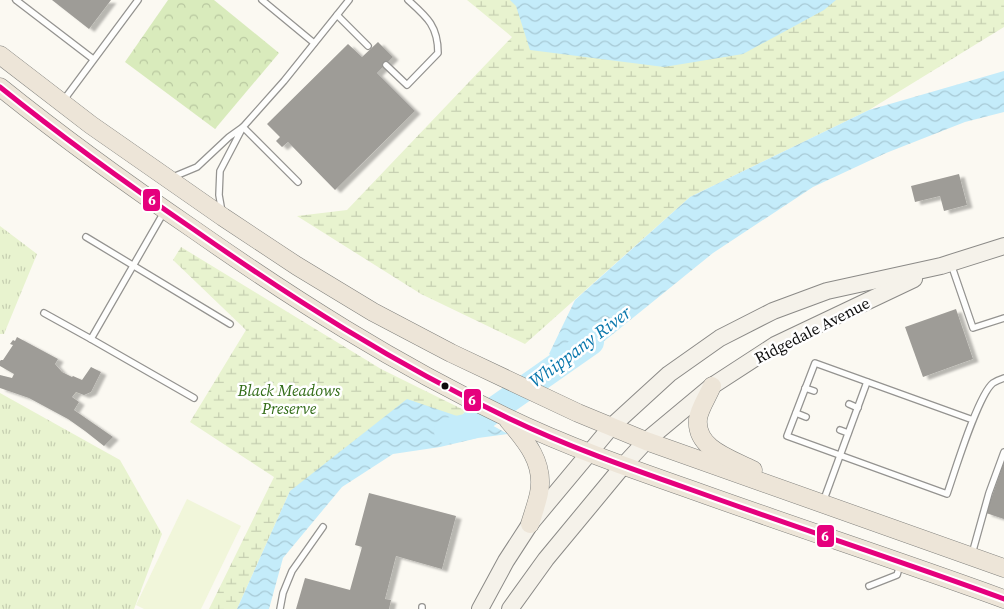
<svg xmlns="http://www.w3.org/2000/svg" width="1004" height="609" font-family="'Source Serif 4',serif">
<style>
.forest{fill:url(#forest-crowns)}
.wetland{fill:url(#wetland-marsh)}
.park{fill:url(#park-tufts)}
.pitch{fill:#f1f6da}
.water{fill:url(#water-waves)}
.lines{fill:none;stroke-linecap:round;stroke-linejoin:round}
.river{stroke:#c4ecfa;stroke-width:26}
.building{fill:#9e9c97;filter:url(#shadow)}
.lane-casing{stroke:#949390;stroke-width:8}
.secondary-casing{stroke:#8b8a87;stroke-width:18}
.primary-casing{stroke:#81817d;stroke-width:19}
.lane{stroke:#fefefd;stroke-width:5.5}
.secondary{stroke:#f5f2ea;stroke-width:16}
.primary{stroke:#ede5d8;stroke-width:18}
.bus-1-casing{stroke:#fff;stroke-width:9}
.bus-1{stroke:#e5007d;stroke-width:5}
.bus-dot{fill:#0d0d0d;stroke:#fff;stroke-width:2}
.labels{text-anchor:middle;stroke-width:5;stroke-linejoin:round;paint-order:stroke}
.street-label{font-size:16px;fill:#0d0d0d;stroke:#fff}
.park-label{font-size:16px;font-style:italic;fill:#326c17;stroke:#fff}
.water-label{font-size:18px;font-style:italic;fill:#0977ac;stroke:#fff}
.line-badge{stroke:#fff;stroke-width:2}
.badge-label{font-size:14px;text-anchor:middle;font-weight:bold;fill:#fff}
</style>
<defs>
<pattern id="forest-crowns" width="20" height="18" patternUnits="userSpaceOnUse" patternTransform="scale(1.25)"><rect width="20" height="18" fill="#d9ebbc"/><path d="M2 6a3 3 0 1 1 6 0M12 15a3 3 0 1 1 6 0" fill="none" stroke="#b9c8a0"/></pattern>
<pattern id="wetland-marsh" width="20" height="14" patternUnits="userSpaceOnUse" patternTransform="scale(1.25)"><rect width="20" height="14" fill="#e8f3cf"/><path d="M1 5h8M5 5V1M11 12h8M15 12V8" fill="none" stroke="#c6cfb1"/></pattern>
<pattern id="park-tufts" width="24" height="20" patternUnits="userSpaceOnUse" patternTransform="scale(1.25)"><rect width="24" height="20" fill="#e8f3cf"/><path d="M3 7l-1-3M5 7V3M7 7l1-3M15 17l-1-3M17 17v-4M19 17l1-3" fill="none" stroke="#c6cfb1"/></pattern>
<pattern id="water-waves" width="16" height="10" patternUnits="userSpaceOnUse" patternTransform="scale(1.25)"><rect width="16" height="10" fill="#c4ecfa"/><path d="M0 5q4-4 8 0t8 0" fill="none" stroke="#a7c9d5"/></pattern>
<filter id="shadow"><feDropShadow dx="5.5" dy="3" stdDeviation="1" flood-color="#0004"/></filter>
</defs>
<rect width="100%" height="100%" fill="#fbf9f2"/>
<path class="forest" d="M168 0H214L279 53 215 129 125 62Z"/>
<g class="wetland">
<path d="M467 0H1004V27L869 110 690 197 525 344 421 294 297 216 347 210 512 37Z"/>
<path d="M181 247 381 369 466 411 460 417 290 491 237 609H209L274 477 190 422 246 330 173 260Z"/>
</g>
<g class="park">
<path d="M0 226 37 254 4 334H0Z"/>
<path d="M0 393 120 460 162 534 134 609H0Z"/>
</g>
<path class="pitch" d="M187 499 241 526 201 609H144L136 605Z"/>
<g class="water">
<path d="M510 0H836L824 10 743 54 664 67 530 50 516 6Z"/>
<path d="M1004 71V112L965 122 886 153 813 187 713 253 571 368 549 354 575 300 690 197 869 110Z"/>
<path d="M407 399 460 417 466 411 508 434 478 438 440 447 393 454 342 487 283 558 269 609H237L290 491Z"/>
</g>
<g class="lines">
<path class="river" d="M447 431 471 426 591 342"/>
</g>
<g class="building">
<path d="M52 0H111L89 29Z"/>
<path d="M378 42 393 57 377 73 415 111 335 190 288 142 282 147 276 141 280 137 267 124 348 44 362 57Z"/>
<path d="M959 174 967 205 944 211 940 196 915 202 911 186Z"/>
<path d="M956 309 973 359 923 377 905 327Z"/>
<path d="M17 337 58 359 55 364 62 372 72 377 73 376 82 380 91 367 101 372 91 392 84 395 76 392 72 397 79 402 74 410 113 437 104 446 85 431 68 419 29 398 0 388V375L12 378 14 374 0 366V361L1 360H3L13 345 10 344 13 340 15 341Z"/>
<path d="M1004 462V519L986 513Z"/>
<path d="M369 493 456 516 442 569 396 556 385 599 391 600 389 609H296L305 578 350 590 362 547 355 545Z"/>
</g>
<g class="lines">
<g class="lane-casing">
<g id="lane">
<path d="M16 0 93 59"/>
<path d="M262 0 314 43"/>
<path d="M337 15 368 46"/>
<path d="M386 65 407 85 438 53C438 26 427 17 408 0"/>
<path d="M63 101 138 0"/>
<path d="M173 177 197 167 229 137 243 127 220 171 219 195 222 212"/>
<path d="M298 182 243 127 284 81 349 0"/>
<path d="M164 212 91 339 194 398"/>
<path d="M86 237 230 324"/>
<path d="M951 264 973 328 1004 318"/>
<path d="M44 313 91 339"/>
<path d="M805 388 814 391"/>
<path d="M849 404 858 408"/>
<path d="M796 413 806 417"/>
<path d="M973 420 815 363 787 436 947 494C955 471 978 395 993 383 996 381 1001 379 1004 378"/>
<path d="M840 430 848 433"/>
<path d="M823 502 867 382"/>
<path d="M972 554 989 493 1004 452"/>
<path d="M869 586 897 575 900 565"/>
<path d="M280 609 283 593 292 571 323 527"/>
<path d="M422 609V607"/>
</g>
</g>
<g class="secondary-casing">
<g id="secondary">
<path d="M480 609 506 561 530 524 611 427 669 374 720 338 773 311 827 291 941 266 1004 246"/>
<path d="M510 609 546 559 623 466 646 441 712 386 775 345 914 279"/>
</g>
</g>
<g class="primary-casing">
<g id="primary">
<path d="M0 55 91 125 223 217 297 266 373 312 451 353 578 413 646 441 1004 568"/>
<path d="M0 87C62 137 127 184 193 229 293 299 395 364 506 417 566 446 629 468 692 490 795 527 900 561 1004 599"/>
<path d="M712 386C708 396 699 409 698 419 695 449 732 459 753 470"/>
<path d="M508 420C526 441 545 463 539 493 537 503 533 514 530 524"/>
</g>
</g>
<use href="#lane" class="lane"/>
<use href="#secondary" class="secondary"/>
<use href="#primary" class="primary"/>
<g class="bus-1-casing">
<path id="bus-1" d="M0 87C62 137 127 184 193 229 293 299 395 364 506 417 566 446 629 468 692 490 795 527 900 561 1004 599"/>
</g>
<use href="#bus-1" class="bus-1"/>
</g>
<circle class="bus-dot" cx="445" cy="386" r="4.5"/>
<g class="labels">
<g class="street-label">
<text transform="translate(812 330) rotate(-27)" y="6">Ridgedale Avenue</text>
</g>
<g class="park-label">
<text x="289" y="396">Black Meadows<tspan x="289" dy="18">Preserve</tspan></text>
</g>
<g class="water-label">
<text transform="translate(580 347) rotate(-37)" y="6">Whippany River</text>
</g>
</g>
<g class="line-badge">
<rect x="142" y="188" width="19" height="24" rx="5" fill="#e5007d"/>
<rect x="463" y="388" width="19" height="24" rx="5" fill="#e5007d"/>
<rect x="816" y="524" width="19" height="24" rx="5" fill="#e5007d"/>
</g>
<g class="badge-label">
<text x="152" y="205">6</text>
<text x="472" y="405">6</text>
<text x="825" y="541">6</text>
</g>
</svg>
